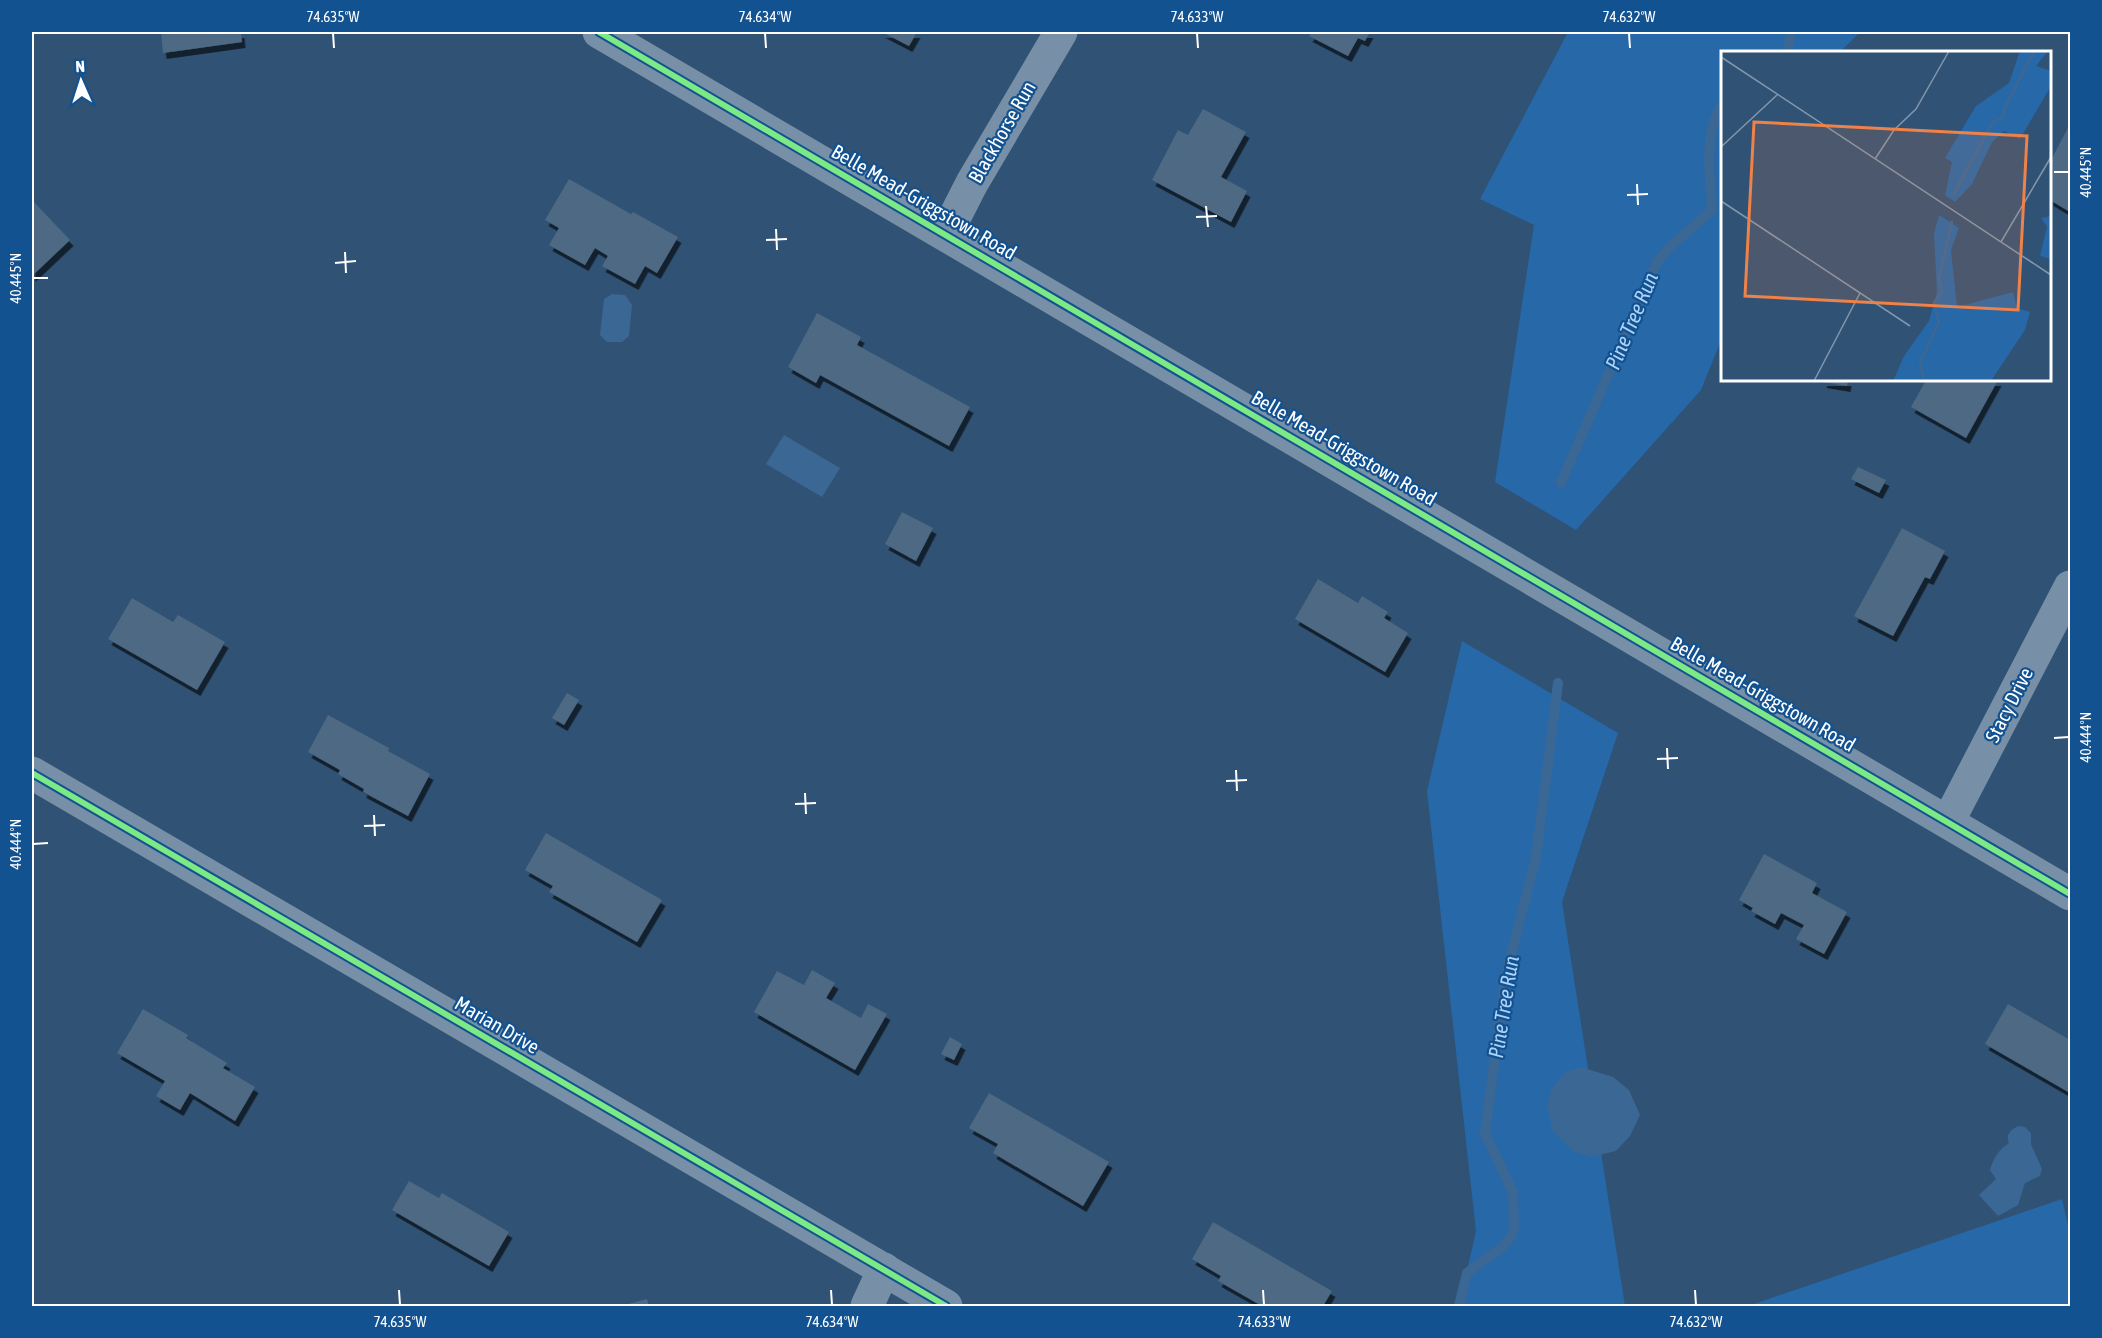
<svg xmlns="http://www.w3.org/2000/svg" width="2102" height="1338" font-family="'Asap Condensed',sans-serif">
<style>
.green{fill:#2668a8}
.water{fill:#3b6795}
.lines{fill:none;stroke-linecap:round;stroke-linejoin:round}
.stream{stroke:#3b6795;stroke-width:10}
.building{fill:#4d6983;filter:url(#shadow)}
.minor{stroke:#7890a7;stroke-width:33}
.cycleway-casing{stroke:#135291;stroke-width:10}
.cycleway{stroke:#7ce984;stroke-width:6}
.ticks{fill:none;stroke:#fff;stroke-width:2}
.labels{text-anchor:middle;stroke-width:4.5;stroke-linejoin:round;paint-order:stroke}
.street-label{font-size:20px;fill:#fff;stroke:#135291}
.water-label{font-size:21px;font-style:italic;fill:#acd3f9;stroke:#135291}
.inset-river{fill:none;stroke:#3b6795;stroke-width:3}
.inset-road{fill:none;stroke:#8397ac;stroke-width:1.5}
.view{fill:#ee8249;fill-opacity:0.15;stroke:#ee8249;stroke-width:3}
.inset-edge{fill:none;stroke:#fff;stroke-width:3}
.neatline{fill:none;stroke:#fff;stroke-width:2}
.ticks-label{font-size:15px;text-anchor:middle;fill:#fff}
</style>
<defs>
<filter id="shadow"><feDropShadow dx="3.5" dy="6" stdDeviation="0" flood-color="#0009"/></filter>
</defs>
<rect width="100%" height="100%" fill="#305274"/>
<g class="green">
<path d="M1568 32H1860L1840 52H1722V338L1701 390 1576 530 1495 482 1534 225 1480 199Z"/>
<path d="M1462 641 1618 733 1562 902 1625 1306H1459L1476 1231 1427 791Z"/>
<path d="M2062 1199 2070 1233V1306H1748Z"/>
</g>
<g class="water">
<path d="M612 294 625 295 632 305 629 336 622 342H607L600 335 604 299Z"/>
<path d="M784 435 840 468 822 497 766 464Z"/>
<path d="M1581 1067 1613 1077 1629 1090 1640 1115 1630 1136 1616 1151 1591 1157 1573 1151 1553 1131 1547 1107 1551 1089 1566 1072Z"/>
<path d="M2018 1126 2025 1127 2031 1133V1144L2042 1169 2040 1176 2025 1183 2018 1205 1998 1216 1979 1195 1996 1179 1990 1170C1993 1159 1999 1149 2009 1143 2005 1134 2011 1130 2018 1126Z"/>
</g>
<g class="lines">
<g class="stream">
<path d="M1785 52 1788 48 1791 32"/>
<path d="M1561 483 1657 262 1670 247 1712 210C1710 179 1703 131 1722 105"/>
<path d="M1459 1306 1467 1273 1502 1247 1511 1237 1514 1228 1513 1192 1485 1134 1505 979 1536 857 1558 683"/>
</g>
</g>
<g class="building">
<path d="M161 32H241L242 42 163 53Z"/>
<path d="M882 32H917L909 46Z"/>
<path d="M1312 32H1370L1365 41 1358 38 1348 56 1309 36Z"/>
<path d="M1203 109 1246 132 1221 177 1247 191 1231 222 1152 180 1178 130 1188 135Z"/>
<path d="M2070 124V212L2050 200V162Z"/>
<path d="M569 179 631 214 633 212 678 237 657 273 645 266 635 284 602 266 608 256 595 248 585 265 549 245 559 228 545 220Z"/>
<path d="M32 200 70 240 32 276Z"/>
<path d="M817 313 861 337 857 345 970 407 949 446 820 375 816 383 788 367Z"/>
<path d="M1824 380H1848L1847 386 1823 382Z"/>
<path d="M1926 380H1998L1966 438 1911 407Z"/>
<path d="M1858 467 1886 480 1879 493 1851 479Z"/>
<path d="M902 512 933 528 916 561 885 544Z"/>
<path d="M1902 528 1945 551 1930 579 1925 577 1893 636 1854 616Z"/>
<path d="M1318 579 1358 603 1362 596 1388 612 1384 618 1408 633 1385 672 1295 619Z"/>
<path d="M132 598 173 622 178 615 225 642 197 690 108 639Z"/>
<path d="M567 693 579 700 564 725 552 718Z"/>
<path d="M328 715 389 748 388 751 430 774 408 816 363 792 364 789 338 774 340 770 308 752Z"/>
<path d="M546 833 662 900 637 942 549 892 553 886 525 870Z"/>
<path d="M1764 854 1817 883 1812 893 1847 912 1824 954 1796 939 1804 925 1781 913 1775 924 1751 911 1753 908 1739 900Z"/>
<path d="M812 970 835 983 826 998 861 1018 868 1004 887 1014 855 1070 754 1012 777 971 804 985Z"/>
<path d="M2008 1004 2070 1040V1093L1985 1044Z"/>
<path d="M143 1009 188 1035 186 1038 227 1063 223 1068 255 1087 235 1121 190 1093 180 1110 156 1096 165 1081 117 1053Z"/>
<path d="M950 1037 962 1044 954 1060 941 1054Z"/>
<path d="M989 1093 1109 1162 1083 1206 993 1153 998 1144 969 1128Z"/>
<path d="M409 1181 439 1198 442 1193 509 1232 489 1266 392 1210Z"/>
<path d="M1213 1222 1332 1291 1323 1306H1262L1218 1281 1221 1276 1192 1259Z"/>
<path d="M647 1299 649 1306H621Z"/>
</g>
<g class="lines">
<g class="minor">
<path d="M599 32 2070 894"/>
<path d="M946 234 972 183 1061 32"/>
<path d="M32 773 946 1306"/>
<path d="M1948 822 2070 587"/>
<path d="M867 1306 884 1269"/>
</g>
<g class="cycleway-casing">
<g id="cycleway">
<path d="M599 32 2070 894"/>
<path d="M32 773 946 1306"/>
</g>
</g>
<use href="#cycleway" class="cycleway"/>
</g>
<path class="ticks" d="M333 33 334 48M765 33 766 48M1197 33 1198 48M1629 33 1630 48M2054 172H2069M1637 184 1638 205M1627 195 1648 194M1206 206 1208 227M1196 217 1217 216M776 229 777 250M766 240 787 239M345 252 346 273M335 263 356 261M33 278H48M2054 738 2069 737M1667 748 1668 769M1657 759 1678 758M1236 770 1237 791M1226 781 1247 780M805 793 806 814M795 804 816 803M374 815 375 836M364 826 385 825M33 844 48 843M399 1290 400 1305M831 1290 832 1305M1263 1290 1264 1305M1695 1290 1696 1305"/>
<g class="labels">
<g class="street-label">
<text transform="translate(1002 132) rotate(-60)" y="7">Blackhorse Run</text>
<text transform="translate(924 202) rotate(30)" y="7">Belle Mead-Griggstown Road</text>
<text transform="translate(1344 448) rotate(30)" y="7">Belle Mead-Griggstown Road</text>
<text transform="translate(1763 694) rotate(30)" y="7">Belle Mead-Griggstown Road</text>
<text transform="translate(2009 705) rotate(-63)" y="7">Stacy Drive</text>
<text transform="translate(497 1025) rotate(30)" y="7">Marian Drive</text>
</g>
<g class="water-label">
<text transform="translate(1632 321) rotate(-67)" y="7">Pine Tree Run</text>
<text transform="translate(1504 1007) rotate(-81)" y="7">Pine Tree Run</text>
</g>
</g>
<g transform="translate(1721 51)">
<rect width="330" height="330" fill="#305274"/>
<path d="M299 0H327L315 15 330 20V35L299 88 283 80 271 91 251 133 234 151 224 144 231 111 224 107 255 55 288 32ZM218 164 238 177 230 199 236 256 292 241 296 257 309 261 304 279 270 330H172L183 305 208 270 216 241 213 183ZM330 165V208L319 205 326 176 320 167Z" fill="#2668a8"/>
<path class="inset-river" d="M232 144 272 71 283 66V58L313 0M203 330 199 312 218 271 213 252 221 241 218 228 231 170"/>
<path class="inset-road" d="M0 6 330 224M0 96 56 44M154 108 173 79 195 58 228 0M0 150 189 275M280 191 330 106M93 330 139 242"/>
<path class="view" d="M33 71 306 85 297 259 24 245Z"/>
<rect width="330" height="330" class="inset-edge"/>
</g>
<rect width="2102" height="1338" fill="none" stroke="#135291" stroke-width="66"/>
<g transform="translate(81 81) rotate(357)" stroke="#135291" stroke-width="4.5" paint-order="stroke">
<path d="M0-4.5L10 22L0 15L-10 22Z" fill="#ffffff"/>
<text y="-9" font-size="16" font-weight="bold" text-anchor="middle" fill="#ffffff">N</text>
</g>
<rect x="33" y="33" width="2036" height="1272" class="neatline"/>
<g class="ticks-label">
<text x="333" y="22">74.635°W</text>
<text x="765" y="22">74.634°W</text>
<text x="1197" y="22">74.633°W</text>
<text x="1629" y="22">74.632°W</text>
<text transform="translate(2086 172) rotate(-90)" y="5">40.445°N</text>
<text transform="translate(16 278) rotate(-90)" y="5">40.445°N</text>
<text transform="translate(2086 737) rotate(-90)" y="5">40.444°N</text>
<text transform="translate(16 844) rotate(-90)" y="5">40.444°N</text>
<text x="400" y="1327">74.635°W</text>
<text x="832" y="1327">74.634°W</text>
<text x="1264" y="1327">74.633°W</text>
<text x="1696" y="1327">74.632°W</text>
</g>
</svg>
